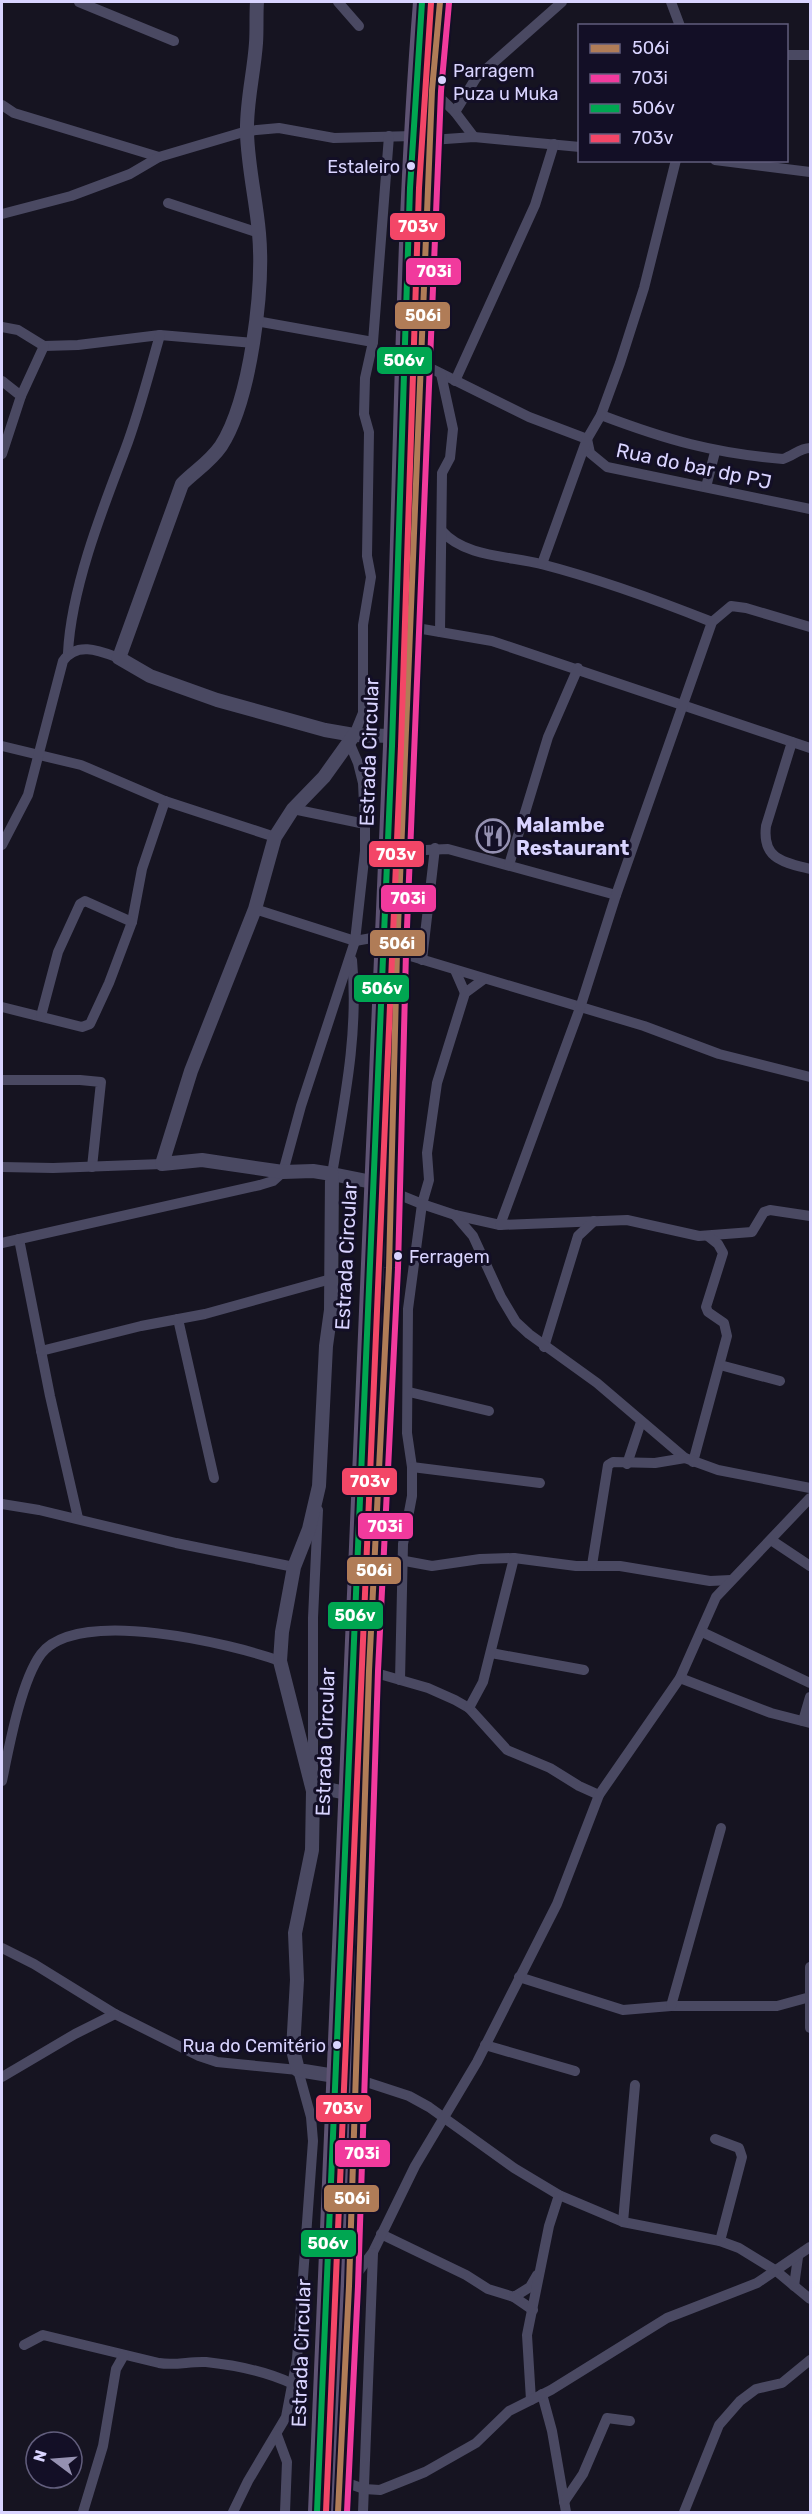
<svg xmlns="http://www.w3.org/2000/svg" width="812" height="2514" font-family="Rubik,sans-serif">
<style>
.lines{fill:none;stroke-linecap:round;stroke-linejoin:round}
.minor{stroke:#4a4962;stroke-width:10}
.tertiary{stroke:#4a4962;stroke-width:14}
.primary{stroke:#5e5373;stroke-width:18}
.bus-1-casing{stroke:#130f26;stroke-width:10}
.bus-2-casing{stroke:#130f26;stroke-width:10}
.bus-3-casing{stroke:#130f26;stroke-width:10}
.bus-4-casing{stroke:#130f26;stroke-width:10}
.bus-1{stroke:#b07c57;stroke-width:6}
.bus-2{stroke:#f13a9d;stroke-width:6}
.bus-3{stroke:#00a651;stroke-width:6}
.bus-4{stroke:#f34667;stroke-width:6}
.bus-dot{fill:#d9d4ff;stroke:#130f26;stroke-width:2}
.labels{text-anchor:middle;stroke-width:6;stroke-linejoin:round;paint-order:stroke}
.bus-label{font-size:18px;fill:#d9d4ff;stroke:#130f26;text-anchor:start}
.street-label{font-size:20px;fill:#d9d4ff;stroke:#130f26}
.poi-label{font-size:20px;font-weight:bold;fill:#d9d4ff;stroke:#130f26;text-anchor:start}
.line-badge{stroke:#130f26;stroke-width:2}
.badge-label{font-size:16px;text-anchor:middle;font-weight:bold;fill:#fff}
</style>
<rect width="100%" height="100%" fill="#161421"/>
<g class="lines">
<g class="minor">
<path d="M79 2 174 41"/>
<path d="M338 2 359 26"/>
<path d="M671 2 680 26"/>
<path d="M786 55H810"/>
<path d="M432 90 455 112 474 137"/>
<path d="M2 105 14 113 159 157"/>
<path d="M455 112 476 78 562 2"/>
<path d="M431 140 474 137 580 147"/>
<path d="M715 160 810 172"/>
<path d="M168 203 259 233"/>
<path d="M2 214 71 196 130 174 159 157 247 131 279 128 334 138 414 136"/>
<path d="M256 321 373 342"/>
<path d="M2 327 18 330 44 346 78 345 160 335 254 343"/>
<path d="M422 364 529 417 587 439 590 453 607 467 810 509"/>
<path d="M2 381 21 396 2 454"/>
<path d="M455 381 535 205 554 144"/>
<path d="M21 396 44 346"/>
<path d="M601 415C667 440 713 453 783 459 793 456 800 448 810 448"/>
<path d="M706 487 715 452"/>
<path d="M442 531C464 557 510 556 541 564 599 579 657 600 712 622"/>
<path d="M542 564 587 439 601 415 620 363 644 288 676 160"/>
<path d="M411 627 492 641 810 748"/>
<path d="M440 632 442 473 450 458 453 429 441 374"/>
<path d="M68 653C71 589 102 510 125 450 139 413 149 373 160 335"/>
<path d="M354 735 363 713V625L371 577 367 556 369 432 364 414 365 378 373 342 389 136"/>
<path d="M792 742 766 826C762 859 783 862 810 869"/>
<path d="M2 746 81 765 165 801 275 837"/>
<path d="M293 809 365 824"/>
<path d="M2 845 28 795 63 661C77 641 100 651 119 658"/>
<path d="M403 851 448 849 616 895"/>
<path d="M509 865 548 737 578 668"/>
<path d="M255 909 355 941 383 936"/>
<path d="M397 952 644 1026 719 1054 810 1077"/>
<path d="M422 960 435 848"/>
<path d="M455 970 465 993"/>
<path d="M2 1007 82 1027 90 1024 109 983 132 922 142 869 165 801"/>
<path d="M41 1016 58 952 80 904 85 901 132 922"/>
<path d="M2 1080H80L101 1082 92 1167"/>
<path d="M2 1167 53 1168 162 1164"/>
<path d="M332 1174C344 1103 359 1033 352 960"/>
<path d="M390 1191 422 1204 429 1180 427 1153 437 1083 465 993 484 979"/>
<path d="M455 1215 500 1225 580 1008 616 895 712 622 731 606 746 608 810 627"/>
<path d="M500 1225 627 1220 699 1236 752 1232 764 1212 770 1210 810 1216"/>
<path d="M19 1239 50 1396 78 1518"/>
<path d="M2 1243 260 1185 273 1181 283 1172 301 1106 355 941 365 851V824L363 783 358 763 349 742"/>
<path d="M178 1319 214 1478"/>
<path d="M544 1347 578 1236 594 1221"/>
<path d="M41 1351 141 1326 205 1314 331 1279"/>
<path d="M720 1365 780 1381"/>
<path d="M409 1392 489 1411"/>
<path d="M693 1462 727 1336 724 1323 708 1312 706 1307 723 1253 718 1244 708 1236"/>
<path d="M627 1464 641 1422"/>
<path d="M412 1467 407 1433 408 1309 422 1204 455 1215 473 1236 501 1297 516 1322 529 1334 597 1383 685 1458 718 1470 810 1488"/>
<path d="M2 1504 39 1510 176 1543 294 1567"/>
<path d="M771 1540 810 1566"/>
<path d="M405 1561 432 1566 480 1559 514 1558 576 1566H620L710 1581 731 1580"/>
<path d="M592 1565 608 1465 613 1462 655 1463 685 1458"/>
<path d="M702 1632 810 1683"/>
<path d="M491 1653 584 1670"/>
<path d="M369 1671 428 1688 455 1700 469 1708 507 1750 550 1768 579 1786 599 1795"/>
<path d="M680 1678 771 1713 810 1723"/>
<path d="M400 1680 403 1544 412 1496V1467L540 1483"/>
<path d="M469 1708 483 1682 514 1558"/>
<path d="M803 1721 810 1697"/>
<path d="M313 1777V1618L318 1510"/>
<path d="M2 1781C9 1747 21 1681 41 1654 77 1606 232 1644 280 1661"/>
<path d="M2 1948 34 1964 115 2014 199 2056 217 2062 298 2070 311 2117 313 2141 297 2359 286 2417 248 2481 233 2512"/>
<path d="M810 1967V2028"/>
<path d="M519 1977 623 2010 671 2006H777L810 1997"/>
<path d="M671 2006 721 1828"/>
<path d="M485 2045 575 2071"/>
<path d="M2 2077 75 2034 115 2014"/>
<path d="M354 2078 409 2096 429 2107 514 2168 559 2195 623 2222 720 2241 739 2248 775 2270 810 2299"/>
<path d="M715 2139 739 2148 742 2157 720 2241"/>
<path d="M623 2222 635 2085"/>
<path d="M381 2234 466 2275 488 2289 514 2297 530 2287 537 2275"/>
<path d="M350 2283 373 2252 415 2166 477 2062 557 1904 599 1795 680 1678 716 1597 810 1498"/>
<path d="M794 2286 798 2257"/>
<path d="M514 2297 533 2310"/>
<path d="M24 2345 43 2335 159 2363C175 2366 190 2361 206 2362 234 2365 268 2372 293 2384"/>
<path d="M542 2394 552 2431 566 2512"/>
<path d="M531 2400 527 2335 549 2226 559 2195"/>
<path d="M277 2435 287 2462 285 2512"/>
<path d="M339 2480 364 2489 380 2490 425 2472 476 2443 509 2411 551 2390 667 2318 757 2283 810 2247"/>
<path d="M564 2502 583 2474 607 2418 630 2421"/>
<path d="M83 2512 103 2446 116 2369 124 2355"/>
<path d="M363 2512 373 2253"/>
<path d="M684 2512 719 2425 740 2401 756 2389 782 2383 810 2360"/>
</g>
<g class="tertiary">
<path d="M257 2C256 15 257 29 256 43 254 73 246 103 247 133 248 167 256 199 259 233 264 288 251 399 221 446 210 462 195 471 182 484L119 658 150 676 217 700 325 730 354 735 392 736"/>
<path d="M332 1174 372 1182"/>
<path d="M313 1786 346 1793"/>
<path d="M335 2076 298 2070 293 2050 297 1980 295 1933 312 1850 313 1791 280 1661 282 1632 294 1567 309 1529 319 1486 326 1346 331 1310 332 1174 313 1171 283 1172 202 1160 162 1164 191 1071 255 909 275 837 293 809 324 777 354 735"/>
</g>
<g class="primary">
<path d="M317 2512C341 1924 365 1335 392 746 403 498 402 249 422 2"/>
<path d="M338 2512 349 2286 369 1671 389 1268 397 952 432 90 440 2"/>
</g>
<g class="bus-1-casing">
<path id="bus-1" d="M338 2512 349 2286 369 1671 389 1268 397 952 432 90 440 2"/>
</g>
<g class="bus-2-casing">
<path id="bus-2" d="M347 2512 358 2286 378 1671 398 1268 406 952 441 91 449 3"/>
</g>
<g class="bus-3-casing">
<path id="bus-3" d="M317 2512 392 746 410 188 422 2"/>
</g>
<g class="bus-4-casing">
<path id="bus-4" d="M326 2512 401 746 419 188 431 3"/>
</g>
<use href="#bus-1" class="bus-1"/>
<use href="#bus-2" class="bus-2"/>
<use href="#bus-3" class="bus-3"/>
<use href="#bus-4" class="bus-4"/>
</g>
<defs>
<g id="restaurant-ring" transform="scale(1.725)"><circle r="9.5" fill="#130f26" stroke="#9591b1" stroke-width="1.5"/><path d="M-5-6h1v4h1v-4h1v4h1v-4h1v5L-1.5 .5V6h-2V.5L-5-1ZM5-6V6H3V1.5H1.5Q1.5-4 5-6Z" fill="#9591b1"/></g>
</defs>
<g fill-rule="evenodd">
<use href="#restaurant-ring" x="493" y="836"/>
</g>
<g class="bus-dot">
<circle cx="442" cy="80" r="5"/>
<circle cx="411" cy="166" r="5"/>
<circle cx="398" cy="1256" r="5"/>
<circle cx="337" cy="2045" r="5"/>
</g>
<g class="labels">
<g class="bus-label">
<text x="453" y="77">Parragem<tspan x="453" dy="23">Puza u Muka</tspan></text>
<text x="400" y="173" text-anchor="end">Estaleiro</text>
<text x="409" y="1263">Ferragem</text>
<text x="326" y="2052" text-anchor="end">Rua do Cemitério</text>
</g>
<g class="street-label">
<text transform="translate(694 466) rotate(12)" y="7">Rua do bar dp PJ</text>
<text transform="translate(369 752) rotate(-88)" y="7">Estrada Circular</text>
<text transform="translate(346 1256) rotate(-87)" y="7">Estrada Circular</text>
<text transform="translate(325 1742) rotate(-88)" y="7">Estrada Circular</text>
<text transform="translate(301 2353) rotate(-88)" y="7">Estrada Circular</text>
</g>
<g class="poi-label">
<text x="516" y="832">Malambe<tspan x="516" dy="23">Restaurant</tspan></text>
</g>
</g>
<g class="line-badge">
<rect x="389" y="212" width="57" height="29" rx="6" fill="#f34667"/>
<rect x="405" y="257" width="57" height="29" rx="6" fill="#f13a9d"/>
<rect x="394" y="301" width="57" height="29" rx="6" fill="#b07c57"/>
<rect x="376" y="346" width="57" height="29" rx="6" fill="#00a651"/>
<rect x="368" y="840" width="57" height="28" rx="6" fill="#f34667"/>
<rect x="380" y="884" width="57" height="29" rx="6" fill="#f13a9d"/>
<rect x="369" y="929" width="57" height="28" rx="6" fill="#b07c57"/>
<rect x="353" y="974" width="57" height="29" rx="6" fill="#00a651"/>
<rect x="341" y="1467" width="57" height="29" rx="6" fill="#f34667"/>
<rect x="357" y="1512" width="57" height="28" rx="6" fill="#f13a9d"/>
<rect x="346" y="1556" width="56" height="29" rx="6" fill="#b07c57"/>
<rect x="327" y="1601" width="57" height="29" rx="6" fill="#00a651"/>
<rect x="315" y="2094" width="57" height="29" rx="6" fill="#f34667"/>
<rect x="334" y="2139" width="57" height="29" rx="6" fill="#f13a9d"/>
<rect x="323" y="2184" width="57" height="29" rx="6" fill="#b07c57"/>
<rect x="300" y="2229" width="57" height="29" rx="6" fill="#00a651"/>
</g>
<g class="badge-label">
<text x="418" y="232">703v</text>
<text x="434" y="277">703i</text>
<text x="423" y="321">506i</text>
<text x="404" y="366">506v</text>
<text x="396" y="860">703v</text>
<text x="408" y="904">703i</text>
<text x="397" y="949">506i</text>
<text x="382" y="994">506v</text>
<text x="370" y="1487">703v</text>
<text x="385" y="1532">703i</text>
<text x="374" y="1576">506i</text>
<text x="355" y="1621">506v</text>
<text x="343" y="2114">703v</text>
<text x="362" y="2159">703i</text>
<text x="352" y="2204">506i</text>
<text x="328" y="2249">506v</text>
</g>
<rect width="812" height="2514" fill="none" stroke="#d9d4ff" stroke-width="6"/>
<rect x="578" y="24" width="210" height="138" fill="#130f26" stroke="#625e7d" stroke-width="1.5"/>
<rect x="590" y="44" width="30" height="9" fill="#b07c57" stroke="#625e7d" stroke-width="1.5"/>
<text x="632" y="54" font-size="18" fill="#d9d4ff">506i</text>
<rect x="590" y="74" width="30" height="9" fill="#f13a9d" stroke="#625e7d" stroke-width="1.5"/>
<text x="632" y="84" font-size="18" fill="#d9d4ff">703i</text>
<rect x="590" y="104" width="30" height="9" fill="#00a651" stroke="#625e7d" stroke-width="1.5"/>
<text x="632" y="114" font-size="18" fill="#d9d4ff">506v</text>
<rect x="590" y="134" width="30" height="9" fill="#f34667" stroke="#625e7d" stroke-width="1.5"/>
<text x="632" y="144" font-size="18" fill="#d9d4ff">703v</text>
<g transform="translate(54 2460) rotate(286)"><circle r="28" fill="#130f26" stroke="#625e7d" stroke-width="1.5"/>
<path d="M0-4.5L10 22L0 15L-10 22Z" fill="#9591b1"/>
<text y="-9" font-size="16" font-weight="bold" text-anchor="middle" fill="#d9d4ff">N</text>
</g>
</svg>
